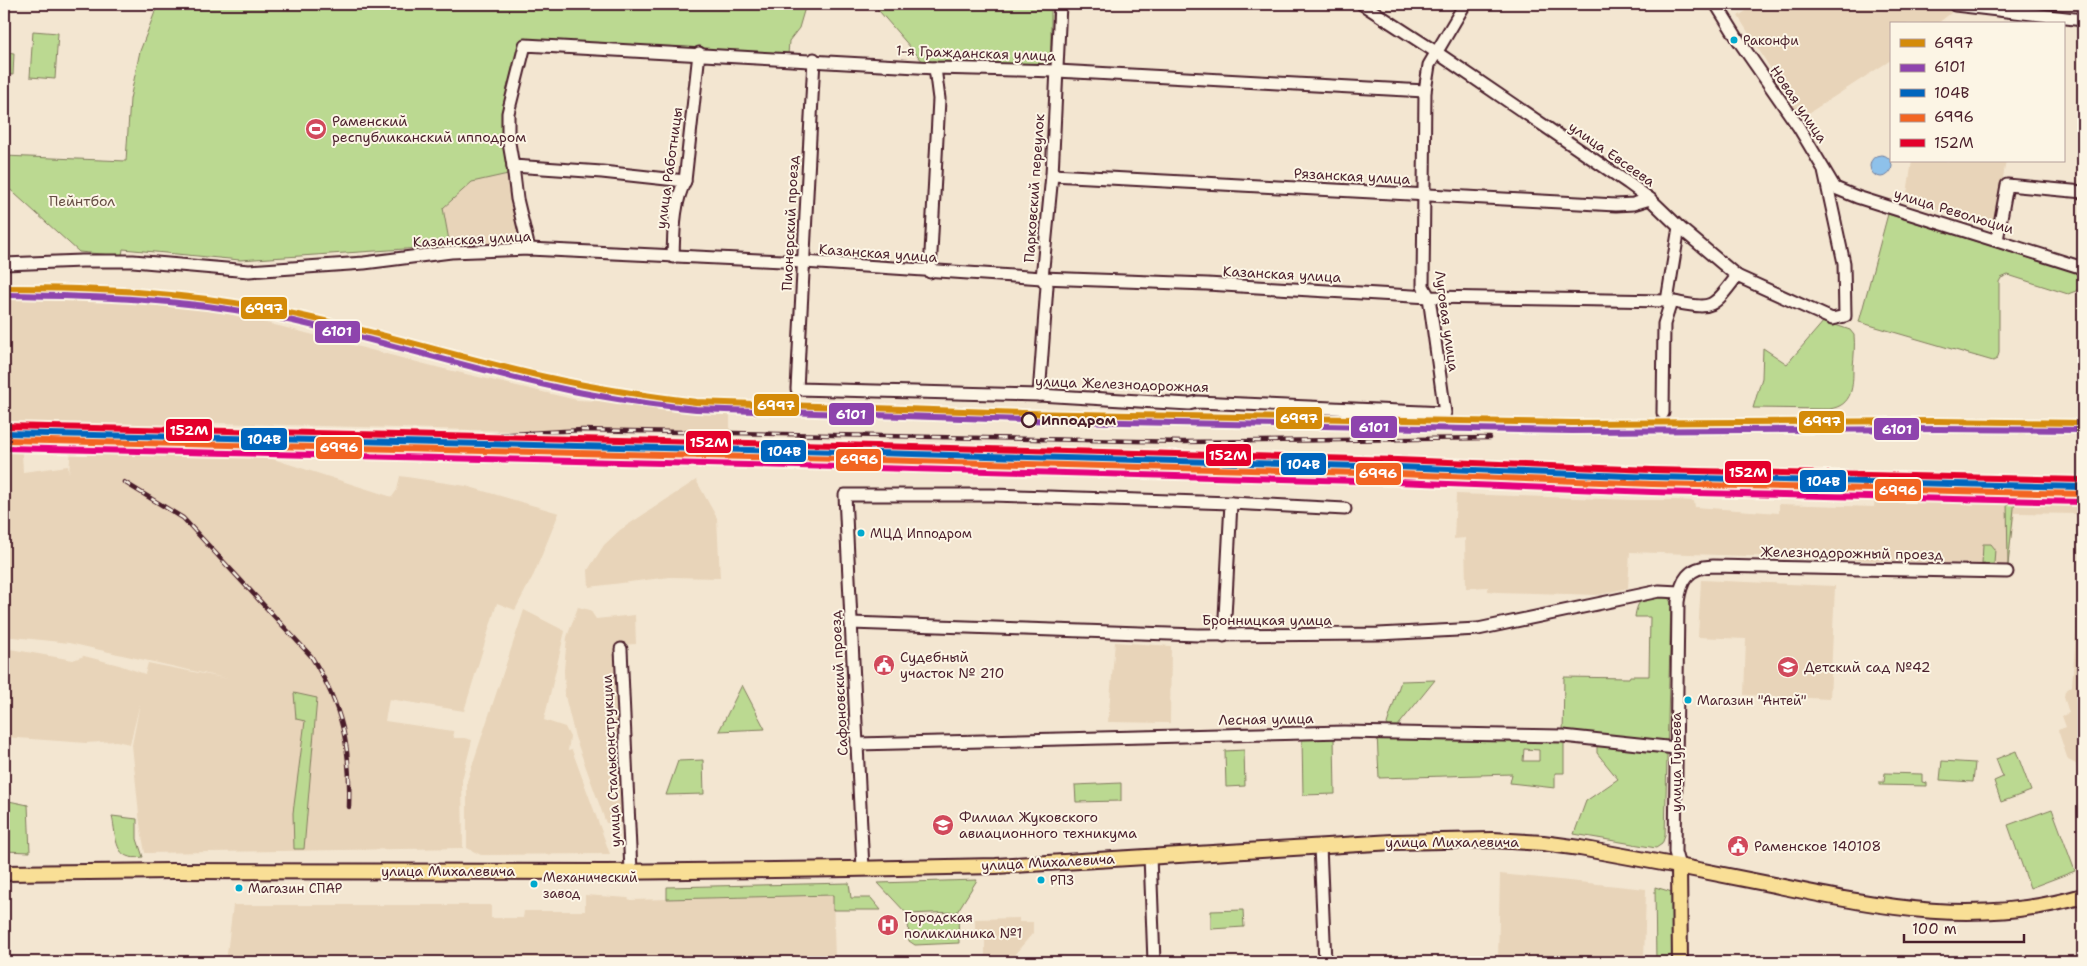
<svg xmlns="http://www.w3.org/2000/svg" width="2087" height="966" font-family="'Shantell Sans',sans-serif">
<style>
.built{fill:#e8d4b9}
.green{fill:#bbd991;stroke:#827c5e;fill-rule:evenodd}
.water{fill:#8ec1ea;stroke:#73809e}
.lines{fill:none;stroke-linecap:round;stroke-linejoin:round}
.minor-casing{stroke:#4a1f2b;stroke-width:15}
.major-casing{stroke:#4a1f2b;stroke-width:18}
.minor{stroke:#fcf5e5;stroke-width:11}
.major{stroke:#f9df96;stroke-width:14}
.rail-casing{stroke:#4a1f2b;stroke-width:4.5}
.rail{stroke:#fcf5e5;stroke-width:2.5;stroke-dasharray:8;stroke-linecap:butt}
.rail-1-casing{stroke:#fcf5e5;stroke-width:10}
.rail-2-casing{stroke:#fcf5e5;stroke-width:10}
.rail-3-casing{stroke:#fcf5e5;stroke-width:10}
.rail-4-casing{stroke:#fcf5e5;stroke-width:10}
.rail-5-casing{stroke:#fcf5e5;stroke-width:10}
.rail-6-casing{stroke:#fcf5e5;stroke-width:10}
.rail-1{stroke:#d48b09;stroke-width:6}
.rail-2{stroke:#8e44ad;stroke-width:6}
.rail-3{stroke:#0065bd;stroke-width:6}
.rail-4{stroke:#f26522;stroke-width:6}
.rail-5{stroke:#e4002b;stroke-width:6}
.rail-6{stroke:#e5007d;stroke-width:6}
.bus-dot{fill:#00a9ce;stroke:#fcf5e5;stroke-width:2}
.stop-dot{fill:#fcf5e5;stroke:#4a1f2b;stroke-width:2.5}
.labels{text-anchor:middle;stroke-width:4;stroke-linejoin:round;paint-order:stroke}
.bus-label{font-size:13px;fill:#4a1f2b;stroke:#fcf5e5;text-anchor:start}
.street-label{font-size:14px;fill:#4a1f2b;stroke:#fcf5e5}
.poi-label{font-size:14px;fill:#4a1f2b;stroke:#fcf5e5;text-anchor:start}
.park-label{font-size:14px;fill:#664e44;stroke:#fcf5e5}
.stop-label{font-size:14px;font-weight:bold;fill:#4a1f2b;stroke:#fcf5e5;text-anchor:start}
.line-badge{stroke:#fcf5e5;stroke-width:2}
.badge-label{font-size:14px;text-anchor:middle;font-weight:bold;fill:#fff}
</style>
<rect width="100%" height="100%" fill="#f3e6d1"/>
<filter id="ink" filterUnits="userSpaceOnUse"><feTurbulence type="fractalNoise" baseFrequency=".02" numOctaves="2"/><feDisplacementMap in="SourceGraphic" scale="10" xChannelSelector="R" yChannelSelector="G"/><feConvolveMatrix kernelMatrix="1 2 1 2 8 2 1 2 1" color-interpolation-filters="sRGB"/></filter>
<g filter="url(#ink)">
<g class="built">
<path d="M1758 4H1950L1951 13 1937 24H1891V60L1801 118 1738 16Z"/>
<path d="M1912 161H2006L1994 228 1906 200Z"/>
<path d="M508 174 523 240 450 246 443 208 472 182Z"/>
<path d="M4 293H38L165 299 283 327 440 368 577 400 730 407V430L625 432 510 431 214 423 212 429 145 425 4 423Z"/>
<path d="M71 446 165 449 240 457 242 449 392 497 397 490 400 476 466 486 559 513 534 574 515 610 497 603 464 711 389 699 385 721 453 731 454 738H464L472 740 462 780 463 848 145 853 140 824 132 745 140 703 130 744 116 741 86 743 4 737V648L73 660 84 656 119 665 145 674 148 663 229 679 69 643 4 636V447H13V453H22L23 472 68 466 69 473Z"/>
<path d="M2064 479H2073V497L2083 498V514L2015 513 2008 565 1630 552 1628 588 1598 595 1497 592 1488 591V587L1466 588 1465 538 1454 539 1456 494 1634 500H1675L1694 501 1695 507 1779 513V504L1874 507 1875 495 2036 500V495L2063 496Z"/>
<path d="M696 480 717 518 720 578 670 577 589 587 588 570 604 545 620 530Z"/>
<path d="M1701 580 1835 586 1830 699 1744 695 1746 639 1698 637Z"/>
<path d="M2078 606H2083V784L2076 764 2068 760 2058 730 2066 727 2062 716 2069 713 2064 697 2065 691 2072 686Z"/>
<path d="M578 607 590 610 596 619 635 615 636 644 619 645 626 822 606 823 575 737 565 696 564 670 567 637Z"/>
<path d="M524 610 565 631 544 720 565 727 570 737 568 751 572 750 610 854 481 855 467 848V781Z"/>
<path d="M1115 642 1171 646 1170 723 1108 722Z"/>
<path d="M1500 874 1646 889 1644 962H1498Z"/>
<path d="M585 895 628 898 630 900 833 895 835 961 985 958V933H975V919L1019 918V922H1033V933L1014 955V962H226L233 905H491V918H523L524 911H585Z"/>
</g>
<g class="green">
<path d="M158 4H806L799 28 789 41 788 55 521 39 502 117 508 174 472 182 443 208 450 246 240 260 123 249 122 256 79 252 4 184V156L126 161 130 99 140 51Z"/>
<path d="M873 4H1047L1051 7V66L924 63Z"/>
<path d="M33 31 58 33 55 79 30 77Z"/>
<path d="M4 52 14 53 13 75 4 74Z"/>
<path d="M1888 214 2074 272 2079 277 2080 285 2076 291 2068 294 2008 275 2001 278 1999 282V353L1997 359 1993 361 1859 322Z"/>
<path d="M1824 321 1850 330 1854 335C1855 345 1854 356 1853 367 1853 386 1853 406 1829 409L1753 408 1762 378 1763 348 1787 364Z"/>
<path d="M2007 499H2015L2008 565Z"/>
<path d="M1983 544H1991L1995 549 1994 564H1982Z"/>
<path d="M1667 595 1671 603 1665 836 1662 844 1656 848 1574 834 1586 801 1618 779 1597 753V740L1564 737V773H1555V788L1510 783 1512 774 1379 778 1377 732 1392 733 1387 724 1401 681 1435 680 1393 732 1563 736 1564 677 1629 678 1630 676H1649L1650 617H1635C1636 609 1638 602 1644 598ZM1524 749 1539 750V761H1523Z"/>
<path d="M742 685 765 729 719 731Z"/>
<path d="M294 693 317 698 304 849H294L293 813 305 721 296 719Z"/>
<path d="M1334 738 1335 794 1303 795 1302 739Z"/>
<path d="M1244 750 1245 786 1226 787 1225 751Z"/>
<path d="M2016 751 2031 791 2001 802 1994 781 2003 777 1996 759Z"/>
<path d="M703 760 704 794 666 795 678 761Z"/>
<path d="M1942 761 1975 763 1973 782 1940 780Z"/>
<path d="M1885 773 1922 774V782L1927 783V786L1879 785V782H1884Z"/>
<path d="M1121 783V801L1076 802 1075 785Z"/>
<path d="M4 800 28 805 30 852 4 851Z"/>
<path d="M2052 809 2075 871 2030 888 2008 825Z"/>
<path d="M112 816 137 819V839L143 857C113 862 117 838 112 816Z"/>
<path d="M977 880 957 912 907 914 878 883Z"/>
<path d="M849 883 851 898H871L881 910H833V895L667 899V887Z"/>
<path d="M1655 887 1672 892 1673 954 1660 962H1656Z"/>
<path d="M1243 910 1244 927 1211 929V911Z"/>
<path d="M958 916 959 943 915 945 909 941 908 918Z"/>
</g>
<circle class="water" cx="1881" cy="166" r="11"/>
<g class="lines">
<g class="minor-casing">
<g id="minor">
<path d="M1362 4 1436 52 1628 183 1650 199 1679 227 1737 276 1832 319 1845 316 1844 263 1824 171"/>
<path d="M1716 4 1739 41 1798 126 1835 188 1857 197 2083 268"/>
<path d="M1955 5 2083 20"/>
<path d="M814 59 797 389 1039 395 1189 404 1197 402 1445 413 1429 297 1423 286 1425 91 1429 65 1465 4"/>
<path d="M513 166 517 199 529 249"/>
<path d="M1052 175 1616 205 1633 204 1650 199"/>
<path d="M685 181 602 172 513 166 508 137V113L525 45 935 68 1057 71 1425 91"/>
<path d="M1997 240 2007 185 2083 192"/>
<path d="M673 257C674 231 673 205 685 181L699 53"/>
<path d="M4 264 82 261H133L249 271 364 263 451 252 529 249 804 262 1042 278 1207 284 1429 297 1667 301C1712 308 1709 313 1737 276"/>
<path d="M930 272 939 99 935 68"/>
<path d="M1039 395 1047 286 1042 278 1052 175 1060 4"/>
<path d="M1663 413 1664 324 1670 305 1667 301 1679 227"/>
<path d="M851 623 1198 635 1378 634 1478 629 1659 591 1679 592"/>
<path d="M1224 636 1231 503"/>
<path d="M621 649 631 871"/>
<path d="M857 744 1344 732 1563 736 1676 748"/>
<path d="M1320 846 1325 962"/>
<path d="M1150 856 1154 962"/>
<path d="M1679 866 1675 852 1678 602C1681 580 1688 567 1713 566L2007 572"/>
<path d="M863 869 845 495H991L1231 503 1345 509"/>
</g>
</g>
<g class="major-casing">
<g id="major">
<path d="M1679 866 1680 962"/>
<path d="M4 873 173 871 607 872 849 869 996 866 1393 842 1493 840 1543 843 1580 848C1643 859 1706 871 1769 884 1877 906 1974 928 2083 896"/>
</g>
</g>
<use href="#minor" class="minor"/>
<use href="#major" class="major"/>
<g class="rail-casing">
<g id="rail">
<path d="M437 438 582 430 1184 442 1490 438"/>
<path d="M124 482 183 518 311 656C343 707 351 747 349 807"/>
</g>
</g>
<use href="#rail" class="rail"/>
<g class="rail-1-casing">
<path id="rail-1" d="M4 288C96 288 188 292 279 311 370 329 459 358 550 378 599 389 647 396 696 402L1022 413 1572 423 1938 421 2083 423"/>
</g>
<g class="rail-2-casing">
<path id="rail-2" d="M4 295C96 296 188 299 279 318 370 337 459 366 550 386 598 397 647 404 696 409L1022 420 1572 431 1938 429 2083 430"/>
</g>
<g class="rail-3-casing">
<path id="rail-3" d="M4 433 839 452 1397 467 1652 477 2083 487"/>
</g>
<g class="rail-4-casing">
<path id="rail-4" d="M4 440 839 459 1397 474 1652 484 2083 494"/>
</g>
<g class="rail-5-casing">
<path id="rail-5" d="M4 426 839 445 1397 460 1652 470 2083 480"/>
</g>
<g class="rail-6-casing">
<path id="rail-6" d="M4 448 839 467 1397 482 1652 492 2083 502"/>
</g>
<use href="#rail-1" class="rail-1"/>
<use href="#rail-2" class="rail-2"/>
<use href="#rail-3" class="rail-3"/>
<use href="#rail-4" class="rail-4"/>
<use href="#rail-5" class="rail-5"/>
<use href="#rail-6" class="rail-6"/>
</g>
</g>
<defs>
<g id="stadium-disc" transform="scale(1.125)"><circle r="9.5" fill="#d1495b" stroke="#fcf5e5"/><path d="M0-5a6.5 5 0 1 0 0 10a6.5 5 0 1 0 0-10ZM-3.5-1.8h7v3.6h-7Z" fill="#fff"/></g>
<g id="civic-disc" transform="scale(1.125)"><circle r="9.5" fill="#d1495b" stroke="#fcf5e5"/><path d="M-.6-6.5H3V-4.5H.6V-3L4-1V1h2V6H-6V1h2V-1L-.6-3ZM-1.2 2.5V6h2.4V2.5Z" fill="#fff"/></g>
<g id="school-disc" transform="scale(1.125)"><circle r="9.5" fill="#d1495b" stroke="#fcf5e5"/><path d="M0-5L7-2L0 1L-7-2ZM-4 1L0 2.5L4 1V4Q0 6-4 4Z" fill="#fff"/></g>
<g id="university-disc" transform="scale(1.125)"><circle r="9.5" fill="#d1495b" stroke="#fcf5e5"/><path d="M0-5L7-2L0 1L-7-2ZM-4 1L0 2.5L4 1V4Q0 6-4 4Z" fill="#fff"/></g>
<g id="hospital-disc" transform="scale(1.125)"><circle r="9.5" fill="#d1495b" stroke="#fcf5e5"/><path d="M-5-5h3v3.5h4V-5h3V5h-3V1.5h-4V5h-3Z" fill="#fff"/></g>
</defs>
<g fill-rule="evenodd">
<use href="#stadium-disc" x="316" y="129"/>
<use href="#civic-disc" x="884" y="665"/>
<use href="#school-disc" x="1788" y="667"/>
<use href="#university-disc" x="943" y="825"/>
<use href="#civic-disc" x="1738" y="846"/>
<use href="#hospital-disc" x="888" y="925"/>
</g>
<g class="bus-dot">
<circle cx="1734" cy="40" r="4.5"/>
<circle cx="861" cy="533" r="4.5"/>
<circle cx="1688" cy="700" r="4.5"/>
<circle cx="1041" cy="880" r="4.5"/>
<circle cx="534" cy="884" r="4.5"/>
<circle cx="239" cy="888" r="4.5"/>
</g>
<circle class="stop-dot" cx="1029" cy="420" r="7"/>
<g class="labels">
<g class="bus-label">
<text x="1743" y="45">Раконфи</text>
<text x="870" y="538">МЦД Ипподром</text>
<text x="1697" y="705">Магазин "Антей"</text>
<text x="543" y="882">Механический<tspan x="543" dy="16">завод</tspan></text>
<text x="1050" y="885">РПЗ</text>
<text x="248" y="893">Магазин СПАР</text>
</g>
<g class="street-label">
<text transform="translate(976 53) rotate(2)" y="5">1-я Гражданская улица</text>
<text transform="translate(1799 104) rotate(56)" y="5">Новая улица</text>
<text transform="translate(1612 154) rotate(35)" y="5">улица Евсеева</text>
<text transform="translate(669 168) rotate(-82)" y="5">улица Работницы</text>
<text transform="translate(1352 176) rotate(3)" y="5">Рязанская улица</text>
<text transform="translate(1034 188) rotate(-86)" y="5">Парковский переулок</text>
<text transform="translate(1954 211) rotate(17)" y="5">улица Революции</text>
<text transform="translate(790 223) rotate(-87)" y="5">Пионерский проезд</text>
<text transform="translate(472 239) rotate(-3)" y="5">Казанская улица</text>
<text transform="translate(878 253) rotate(4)" y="5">Казанская улица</text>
<text transform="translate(1282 274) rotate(3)" y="5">Казанская улица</text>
<text transform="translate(1447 321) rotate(82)" y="5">Луговая улица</text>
<text transform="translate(1122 384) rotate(2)" y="5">улица Железнодорожная</text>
<text transform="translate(1852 553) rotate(1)" y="5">Железнодорожный проезд</text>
<text x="1267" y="625">Бронницкая улица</text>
<text transform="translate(839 683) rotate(-93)" y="5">Сафоновский проезд</text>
<text transform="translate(1266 719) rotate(-1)" y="5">Лесная улица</text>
<text transform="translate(611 761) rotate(-93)" y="5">улица Стальконструкции</text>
<text transform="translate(1676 762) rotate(-90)" y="5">улица Гурьева</text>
<text x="1452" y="847">улица Михалевича</text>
<text transform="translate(1048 862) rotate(-3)" y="5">улица Михалевича</text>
<text x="448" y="876">улица Михалевича</text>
</g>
<g class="poi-label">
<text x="332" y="126">Раменский<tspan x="332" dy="16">республиканский ипподром</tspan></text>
<text x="900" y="662">Судебный<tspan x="900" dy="16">участок № 210</tspan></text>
<text x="1804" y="672">Детский сад №42</text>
<text x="959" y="822">Филиал Жуковского<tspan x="959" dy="16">авиационного техникума</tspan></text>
<text x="1754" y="851">Раменское 140108</text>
<text x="904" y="922">Городская<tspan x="904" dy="16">поликлиника №1</tspan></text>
</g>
<g class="park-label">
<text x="82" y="206">Пейнтбол</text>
</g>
<g class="stop-label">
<text x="1041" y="425">Ипподром</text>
</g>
</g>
<g class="line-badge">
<rect x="240" y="296" width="48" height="24" rx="5" fill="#d48b09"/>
<rect x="314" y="320" width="47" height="24" rx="5" fill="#8e44ad"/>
<rect x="753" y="393" width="47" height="24" rx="5" fill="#d48b09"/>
<rect x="828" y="402" width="47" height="24" rx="5" fill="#8e44ad"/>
<rect x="1275" y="406" width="48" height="24" rx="5" fill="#d48b09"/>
<rect x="1798" y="410" width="47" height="24" rx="5" fill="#d48b09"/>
<rect x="1350" y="415" width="48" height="24" rx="5" fill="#8e44ad"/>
<rect x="1873" y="417" width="47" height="24" rx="5" fill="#8e44ad"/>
<rect x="165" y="418" width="48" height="24" rx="5" fill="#e4002b"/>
<rect x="240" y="427" width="48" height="24" rx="5" fill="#0065bd"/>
<rect x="685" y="430" width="47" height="24" rx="5" fill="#e4002b"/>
<rect x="315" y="436" width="48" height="24" rx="5" fill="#f26522"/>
<rect x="760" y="439" width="47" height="24" rx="5" fill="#0065bd"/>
<rect x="1205" y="443" width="47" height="24" rx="5" fill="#e4002b"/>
<rect x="835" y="448" width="47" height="24" rx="5" fill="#f26522"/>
<rect x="1280" y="452" width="47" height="24" rx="5" fill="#0065bd"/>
<rect x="1724" y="460" width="48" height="24" rx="5" fill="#e4002b"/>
<rect x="1355" y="462" width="47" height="24" rx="5" fill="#f26522"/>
<rect x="1799" y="469" width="48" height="24" rx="5" fill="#0065bd"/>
<rect x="1874" y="478" width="48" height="24" rx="5" fill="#f26522"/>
</g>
<g class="badge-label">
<text x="264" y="313">6997</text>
<text x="337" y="336">6101</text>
<text x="776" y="410">6997</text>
<text x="851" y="419">6101</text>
<text x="1299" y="423">6997</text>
<text x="1822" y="426">6997</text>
<text x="1374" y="432">6101</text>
<text x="1897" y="434">6101</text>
<text x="189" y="435">152М</text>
<text x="264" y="444">104В</text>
<text x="709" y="447">152М</text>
<text x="339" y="452">6996</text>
<text x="784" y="456">104В</text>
<text x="1228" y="460">152М</text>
<text x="859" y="464">6996</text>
<text x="1303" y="469">104В</text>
<text x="1748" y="477">152М</text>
<text x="1378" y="478">6996</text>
<text x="1823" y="486">104В</text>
<text x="1898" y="495">6996</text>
</g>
<rect width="2087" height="966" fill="none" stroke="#fcf5e5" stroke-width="20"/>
<rect x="10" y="10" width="2067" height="946" fill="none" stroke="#4a1f2b" stroke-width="2" filter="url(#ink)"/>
<rect x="1890" y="22" width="175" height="140" fill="#fcf5e5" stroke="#b59f9b"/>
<rect x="1900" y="39" width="25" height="8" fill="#d48b09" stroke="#b59f9b"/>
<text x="1934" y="48" font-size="15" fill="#4a1f2b">6997</text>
<rect x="1900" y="64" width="25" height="8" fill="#8e44ad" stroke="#b59f9b"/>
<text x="1934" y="72" font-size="15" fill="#4a1f2b">6101</text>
<rect x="1900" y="89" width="25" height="8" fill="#0065bd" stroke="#b59f9b"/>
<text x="1934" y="98" font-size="15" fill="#4a1f2b">104В</text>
<rect x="1900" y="114" width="25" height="8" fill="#f26522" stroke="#b59f9b"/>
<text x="1934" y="122" font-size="15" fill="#4a1f2b">6996</text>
<rect x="1900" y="139" width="25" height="8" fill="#e4002b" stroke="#b59f9b"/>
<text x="1934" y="148" font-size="15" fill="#4a1f2b">152М</text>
<path d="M1904 934v8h120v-8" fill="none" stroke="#4a1f2b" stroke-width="2.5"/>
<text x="1912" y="934" font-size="15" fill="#4a1f2b" stroke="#fcf5e5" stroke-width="4" paint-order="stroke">100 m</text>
</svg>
